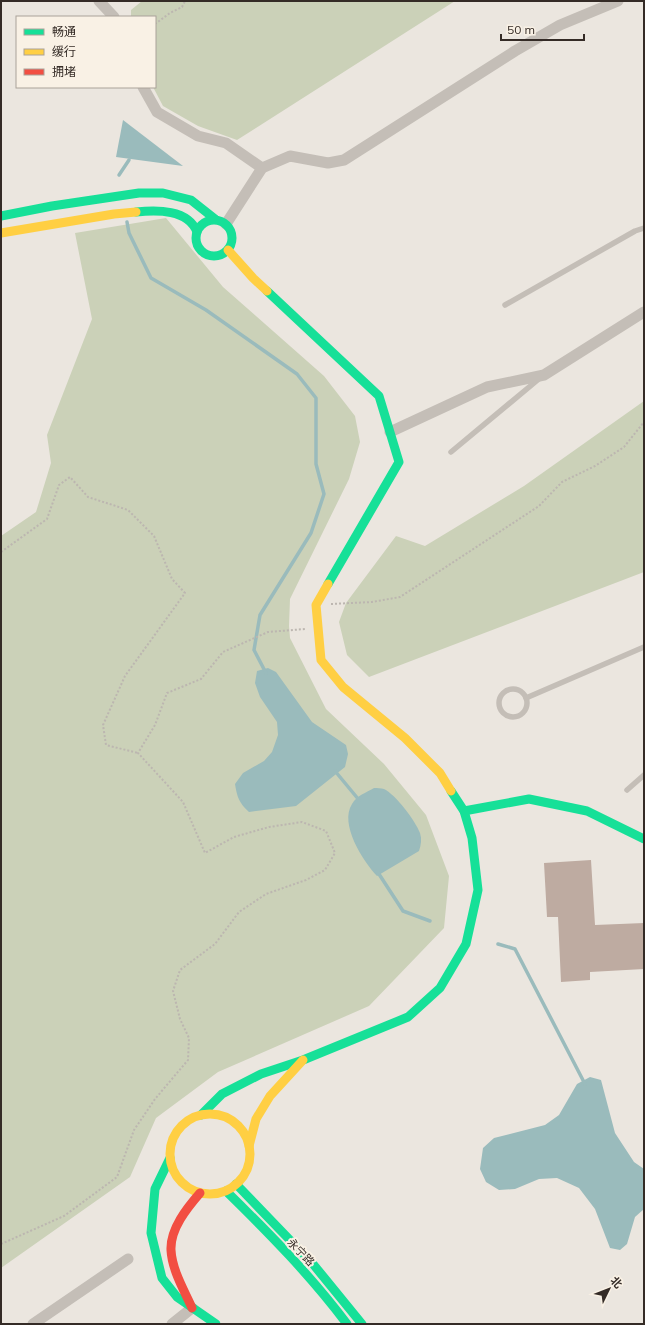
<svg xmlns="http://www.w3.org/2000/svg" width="645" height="1325" font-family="Mulish,'Noto Sans SC',sans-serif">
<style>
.green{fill:#cbd1b8}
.water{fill:#9abbbc}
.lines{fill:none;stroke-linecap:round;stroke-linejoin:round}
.stream{stroke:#9abbbc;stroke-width:3.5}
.building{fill:#beaba1}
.path{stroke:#bcb6b0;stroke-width:2;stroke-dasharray:2 2;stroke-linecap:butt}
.lane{stroke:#c4beb7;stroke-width:5.5}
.street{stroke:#c4beb7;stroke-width:11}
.fast{stroke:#16e098;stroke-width:9}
.slow{stroke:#ffcf43;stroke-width:9}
.jam{stroke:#f24e42;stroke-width:9}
.labels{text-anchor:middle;stroke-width:4;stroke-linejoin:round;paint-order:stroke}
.street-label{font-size:11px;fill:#342b26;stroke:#f9f1e5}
</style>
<rect width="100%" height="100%" fill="#ebe6df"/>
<g class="green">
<path d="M142 1H455L237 140 198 126 163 106 153 87H155V17H131V10Z"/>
<path d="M166 218 223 287 324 376 355 416 360 442 349 479 290 599 289 626 290 638 326 709 384 764 426 815 449 876 444 928 369 1006 218 1072 156 1118 130 1177 1 1268V536L36 512 51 463 47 435 92 319 75 233Z"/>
<path d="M644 401V572L369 677 347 655 339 622 346 603 396 536 425 546 524 486Z"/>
</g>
<g class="water">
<path d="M123 120 183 166 116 157Z"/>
<path d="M268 668 276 672 312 722 346 745 348 754 345 767 296 806 249 812C239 803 237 797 235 784L243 773 264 761 272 752 278 735 277 722 260 697 255 683 257 671Z"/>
<path d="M374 788C377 788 381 788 384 789 396 795 415 820 420 833 422 839 421 845 419 851L377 876C363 861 339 824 352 804 357 795 366 793 374 788Z"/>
<path d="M590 1077 601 1080 615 1133 634 1162 644 1169V1209L635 1217 627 1244 620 1250 610 1248 595 1209 579 1188 557 1178 539 1179 515 1189 499 1190 486 1182 480 1169 483 1148 494 1138 545 1125 559 1115 577 1084Z"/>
</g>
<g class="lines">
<g class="stream">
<path d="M119 175 129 160"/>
<path d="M127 222 129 233 151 278 206 310 297 374 316 398V464L324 494 311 533 260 615 254 650 266 673"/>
<path d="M335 771 359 800"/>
<path d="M377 871 403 911 430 921"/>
<path d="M498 944 515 949 585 1084"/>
</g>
</g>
<path class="building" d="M591 860 595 925 644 923V969L590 972V980L561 982 558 917H547L544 863Z"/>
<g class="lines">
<g class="path">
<path d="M155 24 170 13 182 7 185 1"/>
<path d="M1 552 47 519 59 485 70 477 88 497 128 510 154 536 172 579 185 593 125 676 103 725 106 745 138 753"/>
<path d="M331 604 372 602 400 597 539 506 562 482 595 466 624 447 644 422"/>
<path d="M1 1244 64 1216 117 1177 134 1130 155 1099 188 1060 189 1038 180 1019 173 991 180 970 215 944 239 912 266 894 306 880 325 870 335 853 326 831 302 822 269 827 234 837 205 853 183 802 138 753 155 725 167 693 201 679 223 652 268 632 305 629"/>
</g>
<g class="lane">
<path d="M505 305 635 231 644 228"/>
<path d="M451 452 540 378"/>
<circle cx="513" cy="703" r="14"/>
<path d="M526 698 644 647"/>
<path d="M627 790 644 775"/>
</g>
<g class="street">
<path d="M99 1 114 17"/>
<path d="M143 87 157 112 198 136 226 143 262 168"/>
<path d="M226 224 262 168 290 156 328 163 344 160 515 51 560 25 618 1"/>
<path d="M390 432 487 387 544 375 644 312"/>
<path d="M33 1324 128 1259"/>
<path d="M172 1324 192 1308"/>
</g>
<g class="fast">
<path d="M136 212C157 210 188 209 197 232"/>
<path d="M1 216 52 206 139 193H163L191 200 215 219"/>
<circle cx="214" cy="238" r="18"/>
<path d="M267 291 379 396 399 462 328 584"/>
<path d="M464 811 529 799 587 811 644 839"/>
<path d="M201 1115 222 1094 261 1074 303 1060 408 1017 440 988 466 944 478 890 472 838 464 811 451 791"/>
<path d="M170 1158 155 1189 151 1233 162 1278 177 1297 216 1324"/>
<path d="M236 1184 313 1264 362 1324"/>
<path d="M226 1191C269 1233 311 1276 347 1324"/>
</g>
<g class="slow">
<path d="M1 233 114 214 136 212"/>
<path d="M228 250 253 278 267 291"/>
<path d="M328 584 316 605 321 660 343 687 405 738 440 773 451 791"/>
<circle cx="210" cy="1154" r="40"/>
<path d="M249 1146 256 1119 270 1096 303 1060"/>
</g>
<path class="jam" d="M192 1308C184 1290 172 1270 171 1250 170 1229 187 1208 200 1193"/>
</g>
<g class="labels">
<g class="street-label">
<text transform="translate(301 1252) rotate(46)" y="4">永宁路</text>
</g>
</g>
<rect width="645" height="1325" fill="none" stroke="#342b26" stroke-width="4"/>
<rect x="16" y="16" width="140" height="72" fill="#f9f1e5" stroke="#aaa299"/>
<rect x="24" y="29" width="20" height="6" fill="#16e098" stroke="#aaa299"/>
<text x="52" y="36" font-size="12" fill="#342b26">畅通</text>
<rect x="24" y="49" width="20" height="6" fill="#ffcf43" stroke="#aaa299"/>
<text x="52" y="56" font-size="12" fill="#342b26">缓行</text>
<rect x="24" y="69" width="20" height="6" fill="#f24e42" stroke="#aaa299"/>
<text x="52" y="76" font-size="12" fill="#342b26">拥堵</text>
<g transform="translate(609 1289) rotate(47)" stroke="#f9f1e5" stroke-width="3" paint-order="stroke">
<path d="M0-3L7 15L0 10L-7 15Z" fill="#342b26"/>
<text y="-6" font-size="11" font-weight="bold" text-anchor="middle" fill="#342b26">北</text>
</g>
<path d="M501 34v6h83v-6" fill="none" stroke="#342b26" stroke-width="2"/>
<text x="507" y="34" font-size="12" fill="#342b26" stroke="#f9f1e5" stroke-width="3" paint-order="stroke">50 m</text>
</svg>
